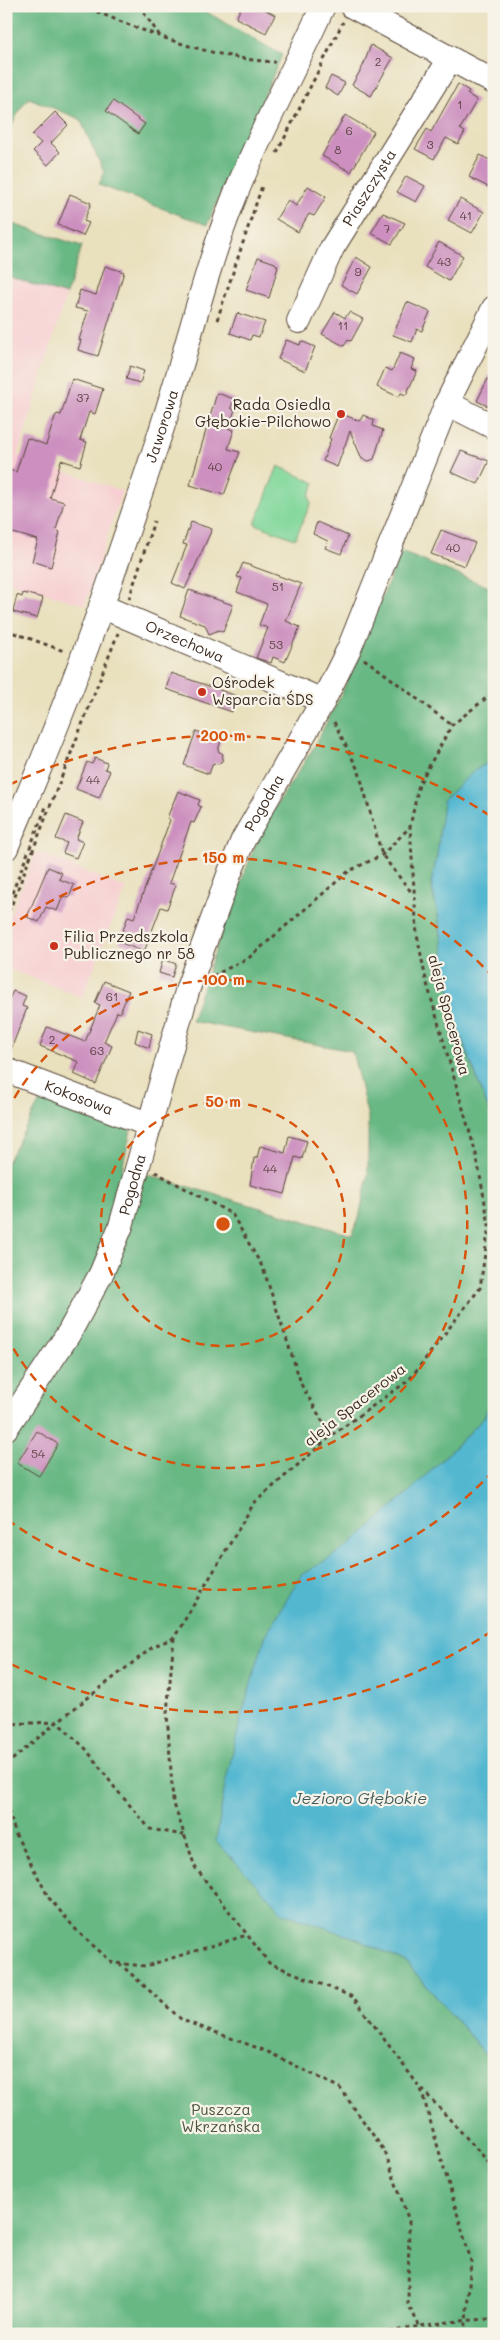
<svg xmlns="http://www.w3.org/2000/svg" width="500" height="2340" font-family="Mali,sans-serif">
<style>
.built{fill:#f7cfd2}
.green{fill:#81d79b;stroke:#5e805c}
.forest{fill:#68b883;stroke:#527150}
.water{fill:#52b7d0;stroke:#467077}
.building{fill:#cc8fbf}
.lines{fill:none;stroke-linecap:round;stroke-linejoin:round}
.minor-casing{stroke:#554536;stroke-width:26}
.path{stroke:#554536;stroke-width:3;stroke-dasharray:4 4;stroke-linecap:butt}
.minor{stroke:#fff;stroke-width:24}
.ring{fill:none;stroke:#d7540e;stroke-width:2.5;stroke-dasharray:9 6}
.poi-dot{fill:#c8321e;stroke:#f7f3e8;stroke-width:2}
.labels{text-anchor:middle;stroke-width:4.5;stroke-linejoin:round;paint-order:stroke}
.number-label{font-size:12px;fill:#5f4346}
.street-label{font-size:15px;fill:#3b2a1e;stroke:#f7f3e8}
.poi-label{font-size:15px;fill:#3b2a1e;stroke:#f7f3e8;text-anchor:start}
.park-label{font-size:15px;fill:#4c553d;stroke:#f7f3e8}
.water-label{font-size:16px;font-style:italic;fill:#435b5c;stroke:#f7f3e8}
.centre{fill:#d7540e;stroke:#f7f3e8;stroke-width:2.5}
.ring-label{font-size:15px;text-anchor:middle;font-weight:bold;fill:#d7540e;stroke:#f7f3e8;stroke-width:4.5;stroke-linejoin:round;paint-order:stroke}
</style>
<rect width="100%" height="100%" fill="#f7f3e8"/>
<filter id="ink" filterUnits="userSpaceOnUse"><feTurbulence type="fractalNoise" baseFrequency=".02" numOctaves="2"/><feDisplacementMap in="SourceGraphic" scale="10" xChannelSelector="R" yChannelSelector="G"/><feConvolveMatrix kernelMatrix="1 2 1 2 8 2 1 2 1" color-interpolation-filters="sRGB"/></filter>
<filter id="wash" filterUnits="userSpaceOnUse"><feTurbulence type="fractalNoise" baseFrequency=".0096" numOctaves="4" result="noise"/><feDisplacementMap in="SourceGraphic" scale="20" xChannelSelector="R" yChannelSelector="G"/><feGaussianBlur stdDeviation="1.12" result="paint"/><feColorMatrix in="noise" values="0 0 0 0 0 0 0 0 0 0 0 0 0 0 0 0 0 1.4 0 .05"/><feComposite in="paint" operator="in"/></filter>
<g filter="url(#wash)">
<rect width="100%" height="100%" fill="#e9e0bd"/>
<g class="built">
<path d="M6 276 66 295 18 455 122 491 85 605 9 582 6 589Z"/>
<path d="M36 852 126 888 82 997 6 968V924Z"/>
</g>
<path class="green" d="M278 466 315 483 309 495 311 503 295 539 255 524Z"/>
<g class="forest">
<path d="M6 6H196L282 55 207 225 99 185 104 172 80 119 29 98 20 109 6 138Z"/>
<path d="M6 222 82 246 66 295 6 276Z"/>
<path d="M401 552 494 589V759L474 771 437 855 431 883 438 915 454 1017 494 1124V1397L483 1419 408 1493 346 1548 301 1576 265 1637 355 1938 407 1963 494 2064V2334H6V1164L41 1099 131 1130 122 1169 152 1176 352 1235 359 1218 368 1175V1117L352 1051 191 1021 224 925 263 826 311 752 341 695Z"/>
</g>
<g class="water">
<path d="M494 759V1124L454 1017 438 915 431 883 437 855 443 800 474 771Z"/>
<path d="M494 1397V2064L407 1963 355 1938 283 1913 216 1841 225 1784 241 1717 265 1637 301 1575 346 1548 408 1493 483 1419Z"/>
</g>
<g id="blocks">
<g class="building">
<path d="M242 6H258L275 15 266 33 236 18Z"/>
<path d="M371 45 393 58 371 96 352 85 363 66Z"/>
<path d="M331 76 345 83 338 96 325 88Z"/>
<path d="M458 84 469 91 467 94 477 100 460 129 465 132 458 144 446 138 434 159 415 149 427 129 431 132Z"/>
<path d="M113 101 145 124 138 134 106 111Z"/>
<path d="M55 112 68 125 51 143 60 152 48 165 33 151 41 143 32 135Z"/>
<path d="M345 115 374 132 351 172 322 156Z"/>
<path d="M480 155 494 162V190L469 177Z"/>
<path d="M406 176 425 186 416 202 397 192Z"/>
<path d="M308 186 326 197 314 216 309 214 298 232 276 219 288 200 296 206Z"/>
<path d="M70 194 91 203 84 221 89 223 83 236 58 225Z"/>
<path d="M460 199 484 212 472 233 448 220Z"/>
<path d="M383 213 405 223 392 244 371 233Z"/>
<path d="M439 242 463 256 449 281 425 267Z"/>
<path d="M258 257 275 263 278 267 269 298 246 290Z"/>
<path d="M356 257 372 267 357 294 341 285Z"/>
<path d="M105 266 124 272 98 356 78 350 81 340H79L88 311 75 308 80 290 96 295Z"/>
<path d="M407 302 430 312 422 331 417 329 412 342 393 335Z"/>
<path d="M335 312 345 318 349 312 363 319 351 341 348 340 344 346 322 334Z"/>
<path d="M237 313 265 322 259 337 252 335 250 340 230 333Z"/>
<path d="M286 340 300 345 301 341 315 347 305 371 278 359Z"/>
<path d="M400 353 415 359 411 369 417 371 406 395 401 393 399 397 377 387 385 368 392 371Z"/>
<path d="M130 366 144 371 140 383 126 379Z"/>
<path d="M494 366V400L490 407 477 401Z"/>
<path d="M72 379 103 389 95 414 89 412 80 440 87 442 80 466 61 460 50 498 64 502 56 530 60 532 51 567 32 561 38 540 6 531V498L10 487 6 486V469L16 472 27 438 46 445 55 417 57 414 61 415Z"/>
<path d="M217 393 234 399 231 408 235 410 228 428 234 430 228 449 240 452 224 495 190 485Z"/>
<path d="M339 413 360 421 363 415 374 420 373 426 383 430 374 459 369 461 362 459 350 431 337 467 323 461 331 439 329 438Z"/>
<path d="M461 451 489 461 478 484 451 472Z"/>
<path d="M191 522 212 529 185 589 172 583 187 545 183 544Z"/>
<path d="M317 522 348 536 341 554 325 548 328 541 313 534Z"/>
<path d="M441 530 475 543 465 566 431 554Z"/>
<path d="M243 563 301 584 286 621 300 627 285 662 273 657 271 663 256 658 268 628 259 625 267 604 237 592 242 578 237 577Z"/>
<path d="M189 590 233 605 223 632 219 630 209 634 205 625 180 616Z"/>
<path d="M23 593 43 598 37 618 13 612 17 595 22 597Z"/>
<path d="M171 673 237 696 232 712 166 689Z"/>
<path d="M196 731 221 740 218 751 223 754 222 761 218 764 213 763 209 774 184 765Z"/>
<path d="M95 758 107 763 105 769 110 771 99 798 76 789 87 762 92 764Z"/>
<path d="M178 791 200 800 198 805 201 807 194 823 191 822 169 883 176 885 167 909 161 907 144 952 119 942 128 916 134 918 170 820 167 818Z"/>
<path d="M66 815 83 822 76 839 83 842 76 858 63 853 67 843 56 839Z"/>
<path d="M48 867 62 873 59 879 74 885 69 898 63 896 57 911 46 907 39 922 27 917Z"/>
<path d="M163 959 176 964 172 977 159 973Z"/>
<path d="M104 981 129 991 120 1013 117 1012 104 1042 112 1046 96 1084 74 1074 79 1062 40 1046 47 1027 85 1042 100 1005 95 1003Z"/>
<path d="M13 991 26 996 22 1006 27 1008 8 1057 6 1005Z"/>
<path d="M138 1029 152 1034 149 1048 135 1042Z"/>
<path d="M289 1136 307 1141 302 1159 295 1157 285 1194 250 1185 254 1158H257L260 1146 285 1153Z"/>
<path d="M37 1431 58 1444 39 1476 17 1463Z"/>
</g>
</g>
</g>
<g filter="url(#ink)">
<use href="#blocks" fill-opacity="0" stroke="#554536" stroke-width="1"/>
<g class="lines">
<g class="minor-casing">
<g id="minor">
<path d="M352 6 494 82"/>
<path id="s1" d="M299 321 332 248 450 59"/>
<path d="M447 403 494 427"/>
<path id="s2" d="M101 606 323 701"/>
<path id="s3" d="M6 848C24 804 44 759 61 714 97 623 128 530 159 437 185 359 202 280 232 203 258 135 293 73 323 6"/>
<path id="s4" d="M6 1070 150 1125"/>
<path id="s5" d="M6 1428 69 1333 101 1274 121 1226 188 988 230 872 243 840 323 701 349 649 447 403 494 308"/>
</g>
</g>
<g class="path">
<path d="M82 6C144 31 207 58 275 62"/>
<path d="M139 6 160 36"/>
<path d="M277 153 343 22"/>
<path d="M217 320 262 186"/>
<path d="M129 599 154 521"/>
<path d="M6 630 64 651"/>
<path d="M364 659C395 680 422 704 452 725"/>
<path d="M334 722 359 772 382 855 412 893"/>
<path d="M6 908 46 807"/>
<path d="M6 919 118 633"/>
<path d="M213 976 250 957 349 871 382 855 410 827"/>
<path d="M155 1172 232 1214 263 1268 302 1386 331 1436"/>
<path d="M174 1638 167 1713 173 1801 195 1867 269 1963 353 1997 421 2089 471 2261 465 2334"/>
<path d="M6 1724 57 1722 86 1749 115 1788 150 1829 184 1835"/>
<path d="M6 1765 57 1722 154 1646 174 1638 254 1503 331 1436 409 1380 480 1288 489 1225 476 1154 426 980 417 935 410 827 419 784 452 725 494 692"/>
<path d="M6 1803 16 1835 49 1898 78 1932 113 1963 146 1966 247 1935"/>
<path d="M119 1963 182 2020 266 2051 340 2088 385 2152 409 2221 408 2304 419 2325"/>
<path d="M422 2089 494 2168"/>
<path d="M6 2333V2334"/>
<path d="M382 2334C419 2325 456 2320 494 2319"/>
</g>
<use href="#minor" class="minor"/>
</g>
</g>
<g class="ring">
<circle cx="223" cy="1224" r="122"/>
<path d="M7 1111A244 244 0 1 1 7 1337"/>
<path d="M493 1471A366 366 0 0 1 8 1520M8 928A366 366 0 0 1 493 977"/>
<path d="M492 1631A488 488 0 0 1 9 1663M9 785A488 488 0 0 1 492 817"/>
</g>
<g class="poi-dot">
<circle cx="341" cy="414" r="5"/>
<circle cx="202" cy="692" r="5"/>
<circle cx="54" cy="946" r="5"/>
</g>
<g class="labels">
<g class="number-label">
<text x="378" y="66">2</text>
<text x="460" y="109">1</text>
<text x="349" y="135">6</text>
<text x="430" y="149">3</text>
<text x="338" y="154">8</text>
<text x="466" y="220">41</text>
<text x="387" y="233">7</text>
<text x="444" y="266">43</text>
<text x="358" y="276">9</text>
<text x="343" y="330">11</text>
<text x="83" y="402">37</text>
<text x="215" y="471">40</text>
<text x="453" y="552">40</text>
<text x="278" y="591">51</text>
<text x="276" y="649">53</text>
<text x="93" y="784">44</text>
<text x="112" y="1001">61</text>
<text x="52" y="1044">2</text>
<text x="97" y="1055">63</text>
<text x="270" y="1173">44</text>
<text x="38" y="1458">54</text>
</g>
<g class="street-label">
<text dy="5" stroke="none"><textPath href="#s1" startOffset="151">Piaszczysta</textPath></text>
<text dy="5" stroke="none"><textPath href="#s3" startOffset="450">Jaworowa</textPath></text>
<text dy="5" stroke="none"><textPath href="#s2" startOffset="91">Orzechowa</textPath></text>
<text dy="5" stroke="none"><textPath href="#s5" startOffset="681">Pogodna</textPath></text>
<text transform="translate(449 1015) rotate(75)" y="5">aleja Spacerowa</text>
<text dy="5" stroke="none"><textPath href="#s4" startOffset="78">Kokosowa</textPath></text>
<text dy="5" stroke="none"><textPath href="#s5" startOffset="276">Pogodna</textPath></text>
<text transform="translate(355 1405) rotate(-38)" y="5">aleja Spacerowa</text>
</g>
<g class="poi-label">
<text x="331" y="410" text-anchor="end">Rada Osiedla<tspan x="331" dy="17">Głębokie-Pilchowo</tspan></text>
<text x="212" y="688">Ośrodek<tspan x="212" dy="17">Wsparcia ŚDS</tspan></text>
<text x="64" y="942">Filia Przedszkola<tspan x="64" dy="17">Publicznego nr 58</tspan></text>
</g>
<g class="park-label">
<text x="221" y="2115">Puszcza<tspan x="221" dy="17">Wkrzańska</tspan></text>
</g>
<g class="water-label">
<text x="360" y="1804">Jezioro Głębokie</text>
</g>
</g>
<circle cx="223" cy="1224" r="8" class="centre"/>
<g class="ring-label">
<text x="223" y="741">200 m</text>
<text x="223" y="863">150 m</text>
<text x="223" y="985">100 m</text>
<text x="223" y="1107">50 m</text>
</g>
<rect width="500" height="2340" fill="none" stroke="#f7f3e8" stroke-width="25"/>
</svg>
